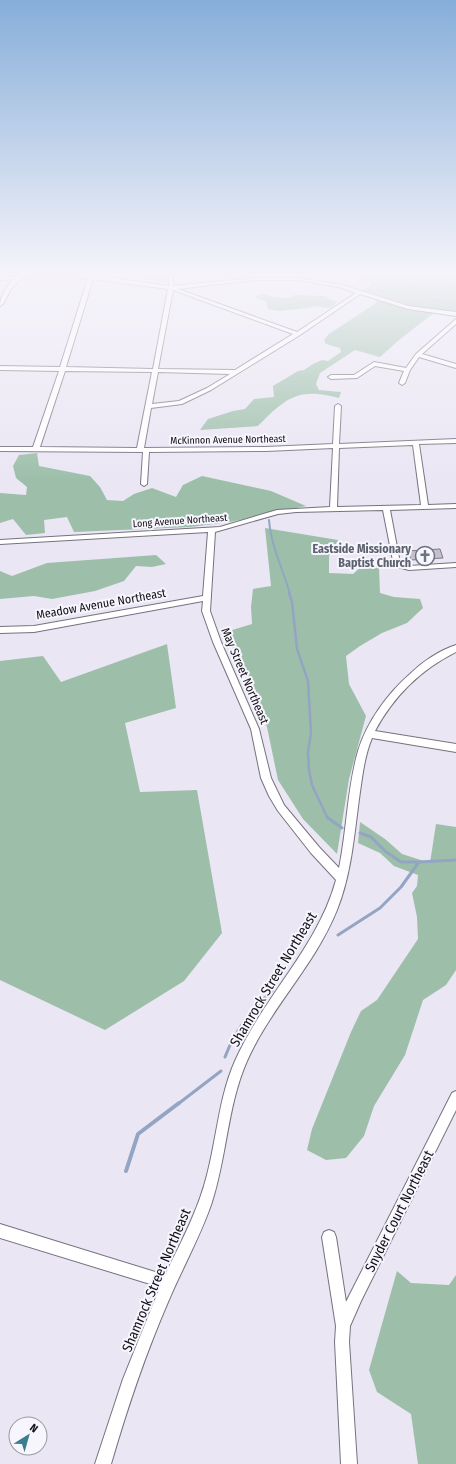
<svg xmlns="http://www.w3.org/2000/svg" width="456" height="1464" font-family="'Fira Sans Condensed',sans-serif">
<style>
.forest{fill:#9dbfaa}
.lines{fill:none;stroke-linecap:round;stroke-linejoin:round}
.stream-far4{stroke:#93a5c2;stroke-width:1.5}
.stream-far3{stroke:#93a5c2;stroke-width:2}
.stream-far2{stroke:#93a5c2;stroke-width:2.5}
.stream-far1{stroke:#93a5c2;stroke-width:3}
.stream{stroke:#93a5c2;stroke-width:4}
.building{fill:#c4c0ce;stroke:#7f7c88}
.minor-casing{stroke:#76727e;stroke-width:2}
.minor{fill:#fff;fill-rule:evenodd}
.labels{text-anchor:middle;stroke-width:4;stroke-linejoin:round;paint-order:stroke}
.far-street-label{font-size:10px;fill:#111014;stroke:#f7f5fd}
.worship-label{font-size:12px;font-weight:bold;fill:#5b616d;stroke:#f7f5fd;text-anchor:end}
.street-label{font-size:12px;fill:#111014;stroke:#f7f5fd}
.near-street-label{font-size:14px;fill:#111014;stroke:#f7f5fd}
</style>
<rect width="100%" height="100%" fill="#eae6f4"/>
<g class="forest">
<path d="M142 275H166L167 282 139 278Z"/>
<path d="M358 275H456V280L454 283H456V312L413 306 363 290 372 284 368 281 355 278Z"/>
<path d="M261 294C272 296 285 301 295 295L324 296 337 302C327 315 320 302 308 308L278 311 268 309 266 302 254 297Z"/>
<path d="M374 297 409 309 435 312 399 340 380 357 355 350 320 373 316 384 319 390 341 392 339 398C330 396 318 393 308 394 287 395 272 412 258 426L200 430 208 419 233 411 245 409 254 399 274 397 273 386 298 371 304 370 313 364 322 360 328 361 341 352 340 348 326 344 324 340 329 334 376 303Z"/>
<path d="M37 453 39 466 90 476 100 487 107 500 123 501 134 494 152 488 176 497 183 485 202 476 271 491 306 506 230 522 190 527 74 532 67 517 44 520 45 533 26 535 13 519 0 523V493L26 495 27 487 16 478 13 466 19 455Z"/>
<path d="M265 528 338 540 329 556V573L353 574 362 566 379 568 380 593 394 597 420 599 423 608 407 623 382 633 360 646 346 656 349 684 366 716 349 779 337 854 303 819 278 780 267 727 226 632 252 624 251 607 253 589 271 586Z"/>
<path d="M156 555 166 564 152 567 136 566 124 581 95 591 52 599 34 596 0 599V571L12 576 47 563Z"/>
<path d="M167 644 176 708 125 723 140 792 197 790 222 933 184 981 105 1030 0 980V661L43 656 61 682Z"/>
<path d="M360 822 385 839 402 854 430 863 436 824 456 827V970L446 985 423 1000 405 1055 374 1106 364 1136 346 1158 326 1160 307 1150 312 1129 351 1032 361 1011 377 1000 418 939 417 917 412 893 417 886 418 875 394 866 380 853 358 843Z"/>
<path d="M397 1271 411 1283 449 1285 456 1275V1464H418L411 1414 377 1392 369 1370Z"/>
</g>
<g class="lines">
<path class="stream-far4" d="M395 275C401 278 404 283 409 287 422 297 440 302 456 304"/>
<path class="stream-far3" d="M269 520C271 546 283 569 290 594"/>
<path class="stream-far2" d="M289 593 292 602 297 649 308 681 311 733 308 752 309 770 312 785 327 817 329 819"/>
<g class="stream-far1">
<path d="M328 818 342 828"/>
<path d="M360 833 371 837 385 851 401 862H419"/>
<path d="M338 935 380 908 401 887 419 862 456 860"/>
<path d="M225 1057C235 1030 251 1010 272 991"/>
<path d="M178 1104 221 1071"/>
</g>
<path class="stream" d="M126 1171 138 1134 179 1103"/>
</g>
<path class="building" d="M440 549 443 558 411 560 408 551Z"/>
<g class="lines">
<g class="minor-casing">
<g id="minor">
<path d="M88 275 114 278 169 286V275H173V286L254 278H298L342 285 409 306 456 312V316L408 309 360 294 300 335 211 390 182 404 151 408 144 448 266 447 333 444 335 406 338 404 341 406 339 444 456 439V443L419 444 428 505 456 504V508L390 510 400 563 409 566 456 563V567L409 570 394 566 383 510 296 512 278 514 215 532 210 611 221 642 259 729 271 778 284 805 319 847 339 868C347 830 347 789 358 751 367 722 387 694 410 674 422 662 440 650 456 645V652C420 670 394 696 375 731L456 744V752L372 738C364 757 362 779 359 799 354 837 351 875 337 910 315 965 271 1007 247 1061 227 1106 227 1158 211 1205 199 1239 182 1269 168 1302 145 1355 127 1409 111 1464H95L123 1379 160 1287 0 1238V1224L165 1275C181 1242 198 1211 207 1175 217 1137 219 1097 235 1061 263 997 318 947 336 880L311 853 278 811 269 796 261 778 251 729 213 642 202 611 203 601 34 632 0 633V627L34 626 203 596 208 532 0 544V540L220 527 277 510 330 507 333 448 266 451 149 452 147 484 144 486 141 484 143 452 0 451V447H33L59 371 0 370V366L60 367 88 278 41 277 20 279 11 289 3 304 0 306C0 295 7 287 14 279L0 280V278L19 276ZM93 279 168 289 153 369 66 367ZM254 280H298L339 287 356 293 297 332 178 289ZM173 290 293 334 235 370 158 369ZM65 371 152 372 137 448 40 447ZM158 372 230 374 207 388 179 401 152 404ZM413 445 421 505 337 507 339 448Z"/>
<path d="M456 319V324L422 354 456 364V368L419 357 410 370 405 383 402 385 399 383 404 371 375 366 357 378 331 379 328 377 331 375H354L374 362 406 368 416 354Z"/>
<path d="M456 1091V1110L361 1301 350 1326 349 1342 357 1464H341L335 1342 336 1326 322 1237 324 1232 329 1230 334 1232 336 1237 346 1302 452 1093Z"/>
</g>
</g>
<use href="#minor" class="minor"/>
</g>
<linearGradient id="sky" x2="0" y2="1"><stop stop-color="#86aed9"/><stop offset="0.57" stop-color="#f6f4fa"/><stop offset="1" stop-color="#f6f4fa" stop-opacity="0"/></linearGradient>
<rect width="456" height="480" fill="url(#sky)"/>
<defs>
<g id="church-ring" transform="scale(1)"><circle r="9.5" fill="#f7f5fd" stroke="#6b7280" stroke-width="1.5"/><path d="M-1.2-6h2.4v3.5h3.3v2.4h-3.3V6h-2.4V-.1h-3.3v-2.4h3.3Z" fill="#6b7280"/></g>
</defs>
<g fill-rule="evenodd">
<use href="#church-ring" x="425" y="556"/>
</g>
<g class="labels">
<g class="far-street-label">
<text transform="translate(228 439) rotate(-1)" y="4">McKinnon Avenue Northeast</text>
<text transform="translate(180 520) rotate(-4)" y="4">Long Avenue Northeast</text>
</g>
<g class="worship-label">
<text x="411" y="553">Eastside Missionary<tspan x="411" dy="14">Baptist Church</tspan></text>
</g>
<g class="street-label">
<text transform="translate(101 604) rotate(-10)" y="4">Meadow Avenue Northeast</text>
<text transform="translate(245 676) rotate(67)" y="4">May Street Northeast</text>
</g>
<g class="near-street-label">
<text transform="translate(273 979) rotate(-59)" y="5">Shamrock Street Northeast</text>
<text transform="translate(399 1211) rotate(-63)" y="5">Snyder Court Northeast</text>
<text transform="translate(156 1280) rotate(-67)" y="5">Shamrock Street Northeast</text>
</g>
</g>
<g transform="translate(28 1436) rotate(37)"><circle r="19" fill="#f7f5fd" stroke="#9b99a0"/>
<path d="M0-3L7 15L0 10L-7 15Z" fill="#3c7d8f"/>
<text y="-6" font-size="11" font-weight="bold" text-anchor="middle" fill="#111014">N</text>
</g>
</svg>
